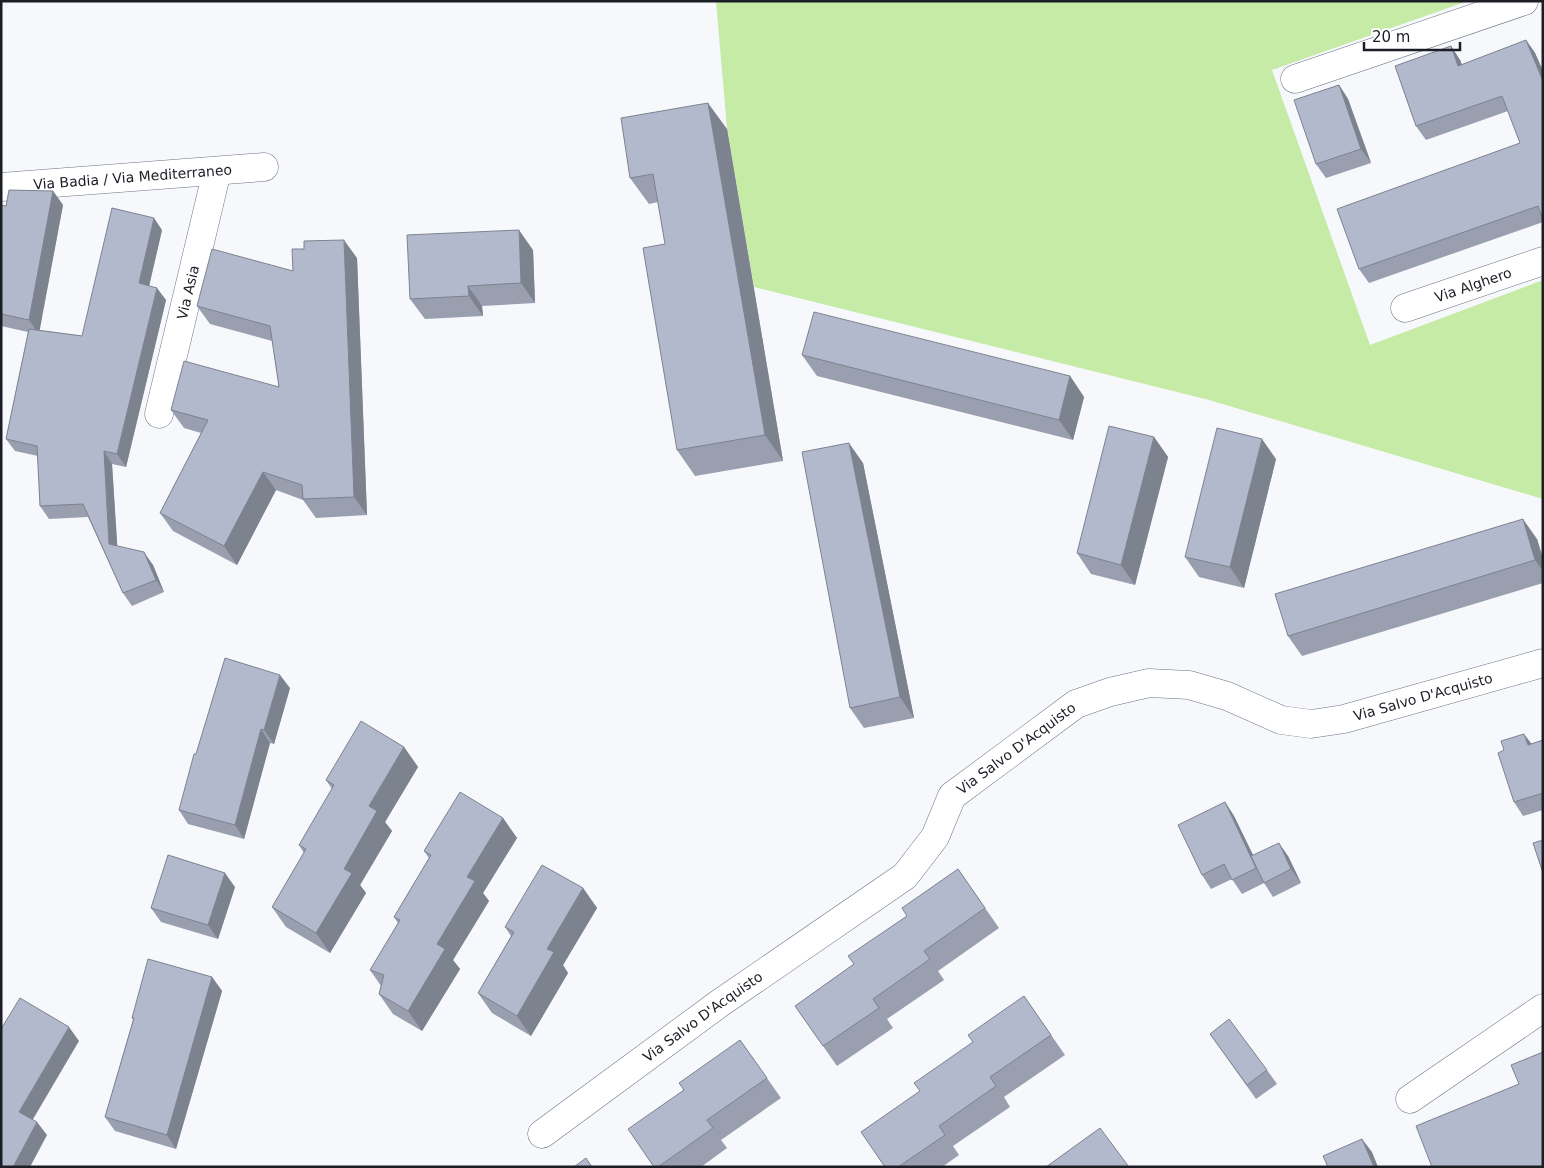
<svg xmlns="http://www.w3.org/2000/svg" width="1544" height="1168" font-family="'DejaVu Sans',sans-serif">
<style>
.grass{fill:#c6eba7}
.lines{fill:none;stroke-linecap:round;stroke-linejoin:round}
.minor-casing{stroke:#6d7385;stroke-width:29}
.minor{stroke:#fff;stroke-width:28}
.wall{fill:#999faf}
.shaded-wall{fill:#7d828f}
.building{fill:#b2b9cc;stroke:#7d828f}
.labels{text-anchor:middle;stroke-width:4;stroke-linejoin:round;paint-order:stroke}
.street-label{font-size:14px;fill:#1b1e25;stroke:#fff}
</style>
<rect width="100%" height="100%" fill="#f6f8fc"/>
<path class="grass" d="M716 1H1468L1272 70 1370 345 1543 280V499L1209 400 754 287 727 129Z"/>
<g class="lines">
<g class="minor-casing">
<g id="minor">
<path d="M1295 79 1524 1"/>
<path id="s1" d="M1 187 264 167"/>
<path id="s2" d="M1405 308 1543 261"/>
<path id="s3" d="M159 414 217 171"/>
<path d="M1410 1099 1543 1008"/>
<path id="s4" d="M542 1134 720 1003 905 876 935 837 952 796 1076 704 1110 692 1149 683 1189 685 1227 696 1281 720 1311 724 1344 719 1543 663"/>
</g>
</g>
<use href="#minor" class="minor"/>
</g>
<g class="wall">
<path d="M1526 40 1535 53 1543 71V222L1369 283 1359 269 1520 143 1508 111 1426 140 1416 126 1451 46 1460 60 1462 65Z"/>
<path d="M1339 85 1348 99 1371 163 1326 178 1316 164Z"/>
<path d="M727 129 783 461 695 476 677 450 665 244 658 202 649 204 630 178Z"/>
<path d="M53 191 63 205 39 330 82 336 162 230 149 286 166 300 126 467 112 464 117 546 153 565 164 592 132 606 123 593 88 517 49 519 40 506 38 456 15 451 6 439 28 332 1 326V205L6 206Z"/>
<path d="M533 250 535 303 482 306 483 316 425 319 410 299Z"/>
<path d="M357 258 367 515 316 518 303 500 276 490 237 565 173 531 160 513 201 433 184 428 171 410 279 387 272 341 210 324 197 306 293 271Z"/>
<path d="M802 355 1070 376 1084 397 1073 440 817 376Z"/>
<path d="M1154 437 1168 457 1135 585 1091 574 1077 553Z"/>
<path d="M1276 459 1244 588 1199 577 1185 557Z"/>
<path d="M863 463 914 718 864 728 850 708Z"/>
<path d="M1537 539 1543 559V583L1302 656 1288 636Z"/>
<path d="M290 688 274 744 270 743 244 839 188 824 179 810 196 754Z"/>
<path d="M1543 740V810L1523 816 1514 802 1531 744Z"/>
<path d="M404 747 418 767 385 822 392 831 360 885 366 893 330 953 286 927 272 907 304 853 299 845 332 789 326 780Z"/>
<path d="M1225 802 1234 816 1253 855 1288 856 1301 883 1273 897 1264 883 1242 894 1232 879 1211 889 1202 875Z"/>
<path d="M503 818 517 838 483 893 489 901 453 960 460 969 422 1031 393 1014 379 994 381 986 370 970 398 923 394 917 429 858 424 851Z"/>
<path d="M958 869 999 928 938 971 944 980 887 1019 893 1028 837 1066 795 1006 854 964Z"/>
<path d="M235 887 218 939 161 922 151 908Z"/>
<path d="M583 888 597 908 563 965 568 973 531 1036 492 1013 478 993 511 936 505 927Z"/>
<path d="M212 977 222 991 176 1149 115 1131 105 1117 133 1020 132 1018Z"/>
<path d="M1024 996 1065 1055 1004 1097 1010 1107 953 1146 959 1155 942 1167H885L920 1091 973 1042Z"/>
<path d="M1210 1034 1267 1070 1277 1084 1256 1099Z"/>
<path d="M740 1040 781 1098 721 1140 727 1148 701 1167H654L683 1090Z"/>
</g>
<g class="shaded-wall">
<path d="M1526 40 1535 53 1543 71V81Z"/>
<path d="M1451 46 1460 60 1468 80 1458 66Z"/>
<path d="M1339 85 1348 99 1371 163 1361 149Z"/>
<path d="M708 103 727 129 783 461 765 435Z"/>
<path d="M53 191 63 205 39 334 29 320Z"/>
<path d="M154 218 162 230 147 295 139 283Z"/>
<path d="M519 230 533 250 535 303 521 283Z"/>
<path d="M344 240 357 258 367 515 354 497Z"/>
<path d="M468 286 482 306 483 316 469 296Z"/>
<path d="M157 288 166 300 126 467 117 454Z"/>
<path d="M1070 376 1084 397 1073 440 1059 420Z"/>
<path d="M1154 437 1168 457 1135 585 1121 565Z"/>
<path d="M1262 439 1276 459 1244 588 1230 567Z"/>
<path d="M849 443 863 463 914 718 900 697Z"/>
<path d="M104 451 112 464 118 556 109 544Z"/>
<path d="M263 472 276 490 237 565 224 546Z"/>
<path d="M1523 519 1537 539 1543 559V571L1535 560Z"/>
<path d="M144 552 153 565 164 592 156 580Z"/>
<path d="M280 675 290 688 274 744 264 730Z"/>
<path d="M261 729 270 743 244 839 235 825Z"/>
<path d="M1524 734 1534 747 1528 745Z"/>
<path d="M404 747 418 767 385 822 392 831 360 885 366 893 330 953 316 933 344 869 369 806Z"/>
<path d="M1225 802 1234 816 1266 882 1256 868Z"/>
<path d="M503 818 517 838 483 893 489 901 453 960 460 969 422 1031 408 1011 467 877Z"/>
<path d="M1279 843 1288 856 1301 883 1291 869Z"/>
<path d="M225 873 235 887 218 939 208 925Z"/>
<path d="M583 888 597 908 563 965 568 973 531 1036 517 1016 547 949Z"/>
<path d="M212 977 222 991 176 1149 167 1135Z"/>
<path d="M69 1027 79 1041 29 1126 19 1112Z"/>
<path d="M37 1122 47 1135 30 1167H13Z"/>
<path d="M1362 1139 1372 1152 1378 1167H1374Z"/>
</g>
<g class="building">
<path d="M1526 40 1543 81V220L1538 206 1359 269 1337 209 1520 143 1502 96 1416 126 1395 66 1451 46 1458 66Z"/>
<path d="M1339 85 1361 149 1316 164 1294 100Z"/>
<path d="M708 103 765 435 677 450 643 248 665 244 653 174 630 178 621 118Z"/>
<path d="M9 190 53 191 29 320 1 314V205L6 206Z"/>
<path d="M112 208 154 218 139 283 157 288 117 454 104 451 109 544 144 552 156 580 123 593 83 504 40 506 37 446 6 439 29 329 82 336Z"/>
<path d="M519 230 521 283 468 286 469 296 410 299 407 235Z"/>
<path d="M344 240 354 497 303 499 302 485 263 472 224 546 160 513 208 420 171 410 184 361 279 387 270 326 197 306 212 249 293 271 292 249H304V241Z"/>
<path d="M814 312 1070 376 1059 420 802 355Z"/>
<path d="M1109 426 1154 437 1121 565 1077 553Z"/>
<path d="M1217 428 1262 439 1230 567 1185 557Z"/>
<path d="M849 443 900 697 850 708 802 452Z"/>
<path d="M1523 519 1535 560 1288 636 1275 594Z"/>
<path d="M225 658 280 675 264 730 261 729 235 825 179 810 194 754H196Z"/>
<path d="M361 721 404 747 369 806 377 811 344 869 352 873 316 933 272 907 306 849 299 845 334 785 326 780Z"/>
<path d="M1524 734 1528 745 1543 740V793L1514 802 1498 753 1504 750 1501 741Z"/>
<path d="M460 792 503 818 467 877 475 881 437 944 445 949 408 1011 379 994 384 975 370 970 400 920 394 917 431 855 424 851Z"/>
<path d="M1225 802 1256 868 1232 880 1224 864 1202 875 1178 825Z"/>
<path d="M1543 840V873L1533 843Z"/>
<path d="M1279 843 1291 869 1264 883 1251 856Z"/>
<path d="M168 855 225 873 208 925 151 908Z"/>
<path d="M542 865 583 888 547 949 554 952 517 1016 478 993 514 932 505 927Z"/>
<path d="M958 869 985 908 924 951 930 959 873 999 879 1008 823 1046 795 1006 854 964 848 956 907 916 902 908Z"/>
<path d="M148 959 212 977 167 1135 105 1117 134 1018H132Z"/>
<path d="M1024 996 1051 1035 990 1077 996 1086 939 1126 945 1135 898 1167H885L861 1132 920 1091 914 1083 973 1042 968 1035Z"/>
<path d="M20 998 69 1027 19 1112 37 1122 13 1167H1V1029Z"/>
<path d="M1229 1019 1267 1070 1247 1085 1210 1034Z"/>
<path d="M740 1040 767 1078 707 1120 713 1128 658 1167H654L628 1129 684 1090 679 1083Z"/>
<path d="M1543 1052V1167H1432L1416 1126 1519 1084 1511 1065Z"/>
<path d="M1100 1128 1129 1167H1046Z"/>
<path d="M1362 1139 1374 1167H1328L1323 1156Z"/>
<path d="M586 1158 592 1167H574Z"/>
</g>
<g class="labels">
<g class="street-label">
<text dy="5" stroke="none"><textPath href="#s1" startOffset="132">Via Badia / Via Mediterraneo</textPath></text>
<text dy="5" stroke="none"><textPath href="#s2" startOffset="72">Via Alghero</textPath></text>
<text dy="5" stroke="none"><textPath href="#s3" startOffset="125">Via Asia</textPath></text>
<text dy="5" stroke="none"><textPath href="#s4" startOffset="1054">Via Salvo D'Acquisto</textPath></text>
<text dy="5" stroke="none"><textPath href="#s4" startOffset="619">Via Salvo D'Acquisto</textPath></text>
<text dy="5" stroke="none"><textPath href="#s4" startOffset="199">Via Salvo D'Acquisto</textPath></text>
</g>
</g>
<rect width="1544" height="1168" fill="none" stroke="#1b1e25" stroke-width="5"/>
<path d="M1364 42v8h96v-8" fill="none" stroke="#1b1e25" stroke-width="2.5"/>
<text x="1372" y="42" font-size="15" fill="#1b1e25" stroke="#ffffff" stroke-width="4" paint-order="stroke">20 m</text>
</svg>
